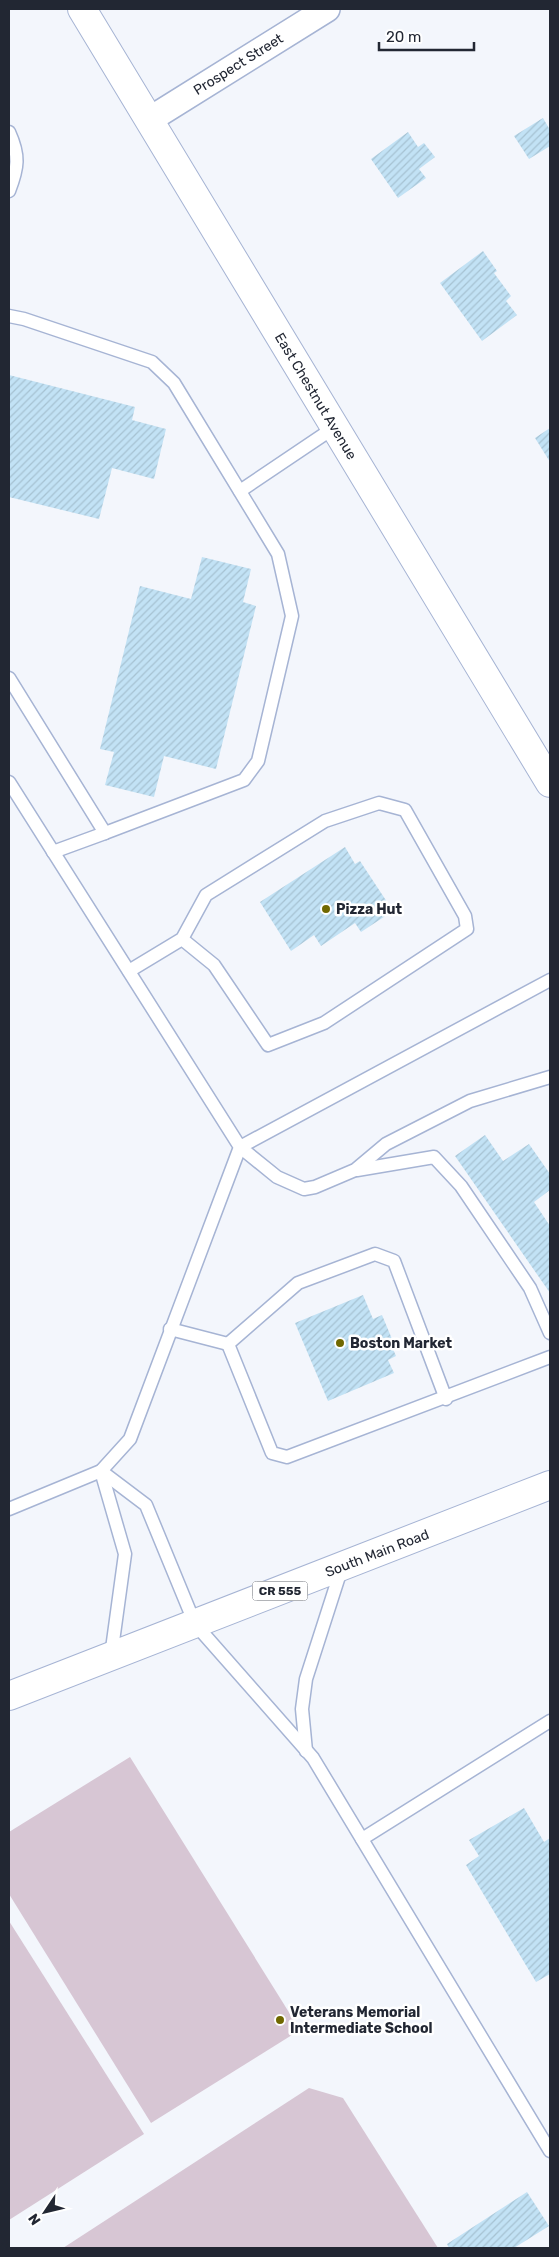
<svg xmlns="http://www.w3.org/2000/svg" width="559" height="2257" font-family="Rubik,sans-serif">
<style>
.grass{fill:#d7c6d4}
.building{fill:url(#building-hatch)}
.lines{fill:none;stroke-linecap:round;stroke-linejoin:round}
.lane-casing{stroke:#a6b4d4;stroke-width:15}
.street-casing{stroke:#a6b4d4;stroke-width:28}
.secondary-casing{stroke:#a6b4d4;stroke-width:30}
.primary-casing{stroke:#a6b4d4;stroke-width:30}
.lane{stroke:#fff;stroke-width:12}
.street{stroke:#fff;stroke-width:25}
.secondary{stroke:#fff;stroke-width:28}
.primary{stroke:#fff;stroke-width:28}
.poi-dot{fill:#706800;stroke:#fff;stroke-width:2}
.labels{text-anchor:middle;stroke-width:5;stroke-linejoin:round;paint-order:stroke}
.shield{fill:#fff;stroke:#646870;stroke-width:1}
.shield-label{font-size:12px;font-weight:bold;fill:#222733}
.street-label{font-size:14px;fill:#222733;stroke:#fff}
.poi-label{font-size:14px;font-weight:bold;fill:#222733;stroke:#fff;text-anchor:start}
</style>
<defs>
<pattern id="building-hatch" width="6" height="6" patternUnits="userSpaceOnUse" patternTransform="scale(1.25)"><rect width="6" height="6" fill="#c2e2f5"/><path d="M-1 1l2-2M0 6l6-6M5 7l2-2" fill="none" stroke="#a6c2d2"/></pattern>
</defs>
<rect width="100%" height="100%" fill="#f3f6fc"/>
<g class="grass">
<path d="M130 1757 300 2030 151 2123 9 1894V1832Z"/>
<path d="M9 1921 144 2134 9 2220Z"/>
<path d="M309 2088 343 2098 438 2248H63Z"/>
</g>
<g class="building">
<path d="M543 118 550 130V146L529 159 514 136Z"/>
<path d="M408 132 418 147 424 143 435 157 419 169 426 178 398 198 371 159Z"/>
<path d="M483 251 497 271 494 273 511 296 506 301 517 315 482 341 440 283Z"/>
<path d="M9 375 135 407 132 420 166 429 154 479 112 468 99 519 9 497Z"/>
<path d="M550 428V462L535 438Z"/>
<path d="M202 557 251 569 243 602 256 606 216 769 164 756 154 797 105 785 114 752 100 749 140 586 191 599Z"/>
<path d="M345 847 355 864 360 861 393 911 361 932 355 923 321 946 314 935 291 951 260 902Z"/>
<path d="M485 1135 503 1161 529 1144 550 1174V1190L534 1202 550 1226V1293L455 1156Z"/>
<path d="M363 1295 373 1319 382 1315 392 1339 389 1340 396 1356 388 1360 394 1373 328 1401 295 1323Z"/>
<path d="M524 1808 544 1842 550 1838V1974L536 1982 466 1865 479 1856 469 1840Z"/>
<path d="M527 2192 549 2226 514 2248H449L447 2244Z"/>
</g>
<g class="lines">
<g class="lane-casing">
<g id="lane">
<path d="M9 132C20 156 18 168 9 191"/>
<path d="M9 316 24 319 152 362 174 383 278 554 292 616 258 761 244 780 105 833"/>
<path d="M240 491 335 427"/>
<path d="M9 678 105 833 53 852"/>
<path d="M9 782 240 1147 130 1439 101 1471 9 1509"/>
<path d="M129 971 182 939 206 895 325 821 379 803 405 810 465 916 467 929 324 1023 268 1045 214 965 182 939"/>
<path d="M550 980 240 1147 277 1177 304 1189 315 1187 355 1170 386 1144 470 1101 550 1077"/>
<path d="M357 1170 434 1157 461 1186 530 1288 550 1333"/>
<path d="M170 1329 228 1344"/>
<path d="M228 1344 272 1453 287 1457 550 1357"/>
<path d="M228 1344 298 1283 375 1254 394 1261 446 1399"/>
<path d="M101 1471 146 1505 195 1624 313 1758 550 2151"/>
<path d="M101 1471 125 1554 111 1656"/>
<path d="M306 1751 302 1709 306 1679 342 1567"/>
<path d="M362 1839 550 1721"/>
</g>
</g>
<g class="street-casing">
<path id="street" d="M149 120 327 9"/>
</g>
<g class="secondary-casing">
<path id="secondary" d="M82 9 550 783"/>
</g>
<g class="primary-casing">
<path id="primary" d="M9 1696 550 1485"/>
</g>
<use href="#lane" class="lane"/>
<use href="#street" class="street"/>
<use href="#secondary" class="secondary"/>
<use href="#primary" class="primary"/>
</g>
<g class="poi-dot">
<circle cx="326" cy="909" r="5"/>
<circle cx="340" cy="1343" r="5"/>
<circle cx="280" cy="2020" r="5"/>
</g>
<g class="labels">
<rect class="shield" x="252.5" y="1581.5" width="55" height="19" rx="4"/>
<g class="shield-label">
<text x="280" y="1595">CR 555</text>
</g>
<g class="street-label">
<text transform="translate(238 64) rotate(-32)" y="5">Prospect Street</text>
<text transform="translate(316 396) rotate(59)" y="5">East Chestnut Avenue</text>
<text transform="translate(377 1553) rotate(-21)" y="5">South Main Road</text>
</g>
<g class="poi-label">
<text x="336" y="914">Pizza Hut</text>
<text x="350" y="1348">Boston Market</text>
<text x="290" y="2017">Veterans Memorial<tspan x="290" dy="16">Intermediate School</tspan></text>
</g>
</g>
<rect width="559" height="2257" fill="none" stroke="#222733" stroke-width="20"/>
<g transform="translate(45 2212) rotate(235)" stroke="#ffffff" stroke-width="4" paint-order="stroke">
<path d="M0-4L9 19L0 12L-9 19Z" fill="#222733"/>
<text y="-8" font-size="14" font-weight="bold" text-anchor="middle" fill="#222733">N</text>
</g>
<path d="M379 42v8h95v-8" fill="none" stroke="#222733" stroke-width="2.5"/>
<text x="386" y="42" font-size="15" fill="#222733" stroke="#ffffff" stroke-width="4" paint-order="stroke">20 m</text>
</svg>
